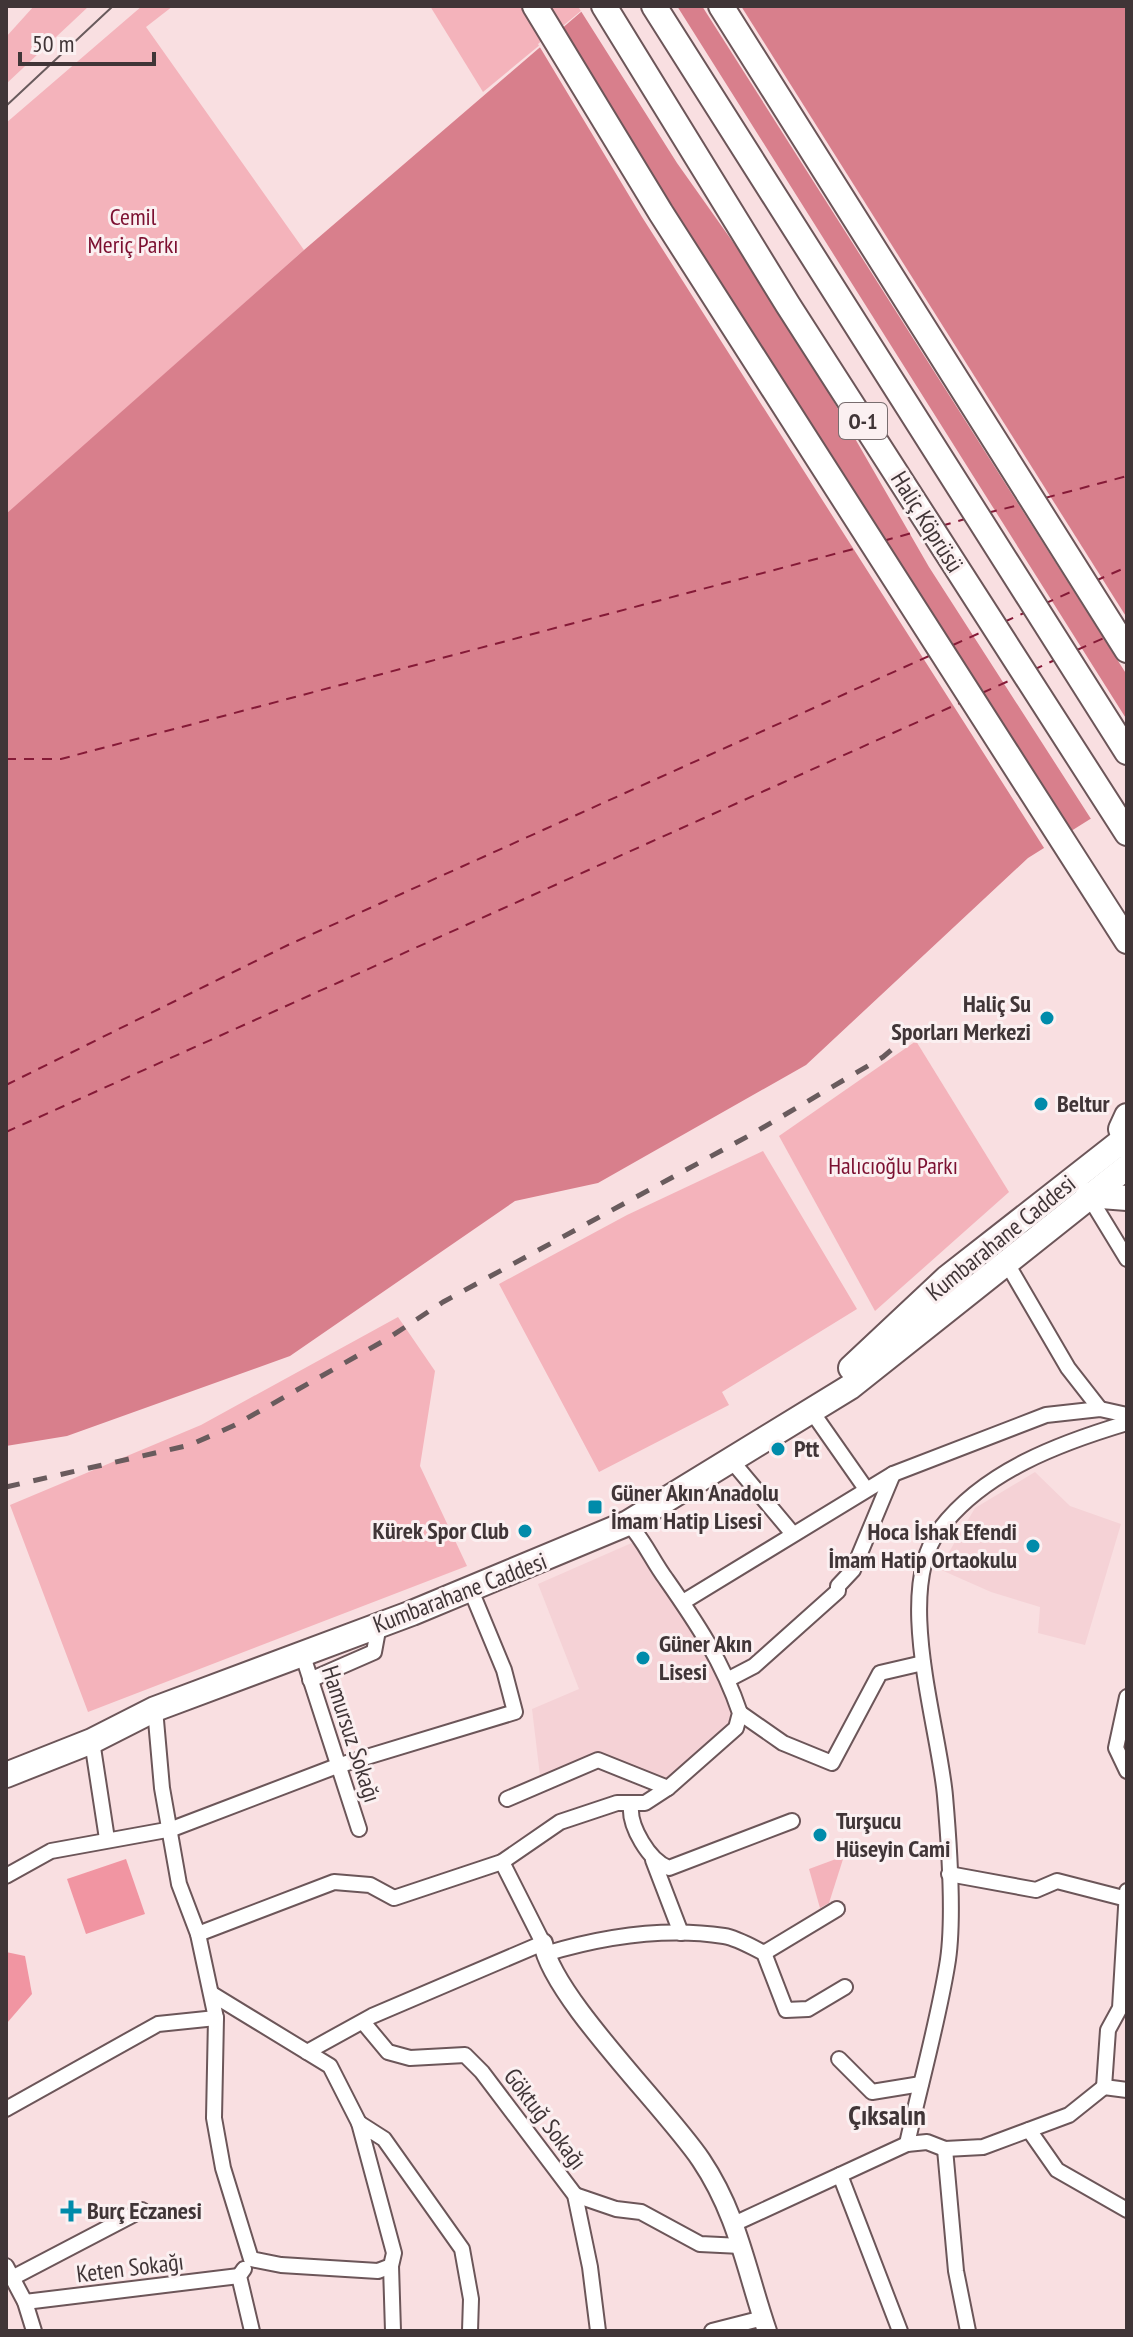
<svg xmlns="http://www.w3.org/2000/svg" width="1133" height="2337" font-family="'PT Sans Narrow',sans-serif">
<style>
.built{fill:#f5d2d6}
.green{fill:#f4b3bb}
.forest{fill:#f195a2}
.water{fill:#d87f8c}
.pier{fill:#f9dfe1}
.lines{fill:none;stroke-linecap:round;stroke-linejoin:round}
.ferry{stroke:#851a37;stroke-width:2;stroke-dasharray:10 8;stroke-linecap:butt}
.minor-casing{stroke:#6c5659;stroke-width:18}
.tertiary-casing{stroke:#6c5659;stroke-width:22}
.primary-casing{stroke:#6c5659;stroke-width:28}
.trunk-casing{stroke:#6c5659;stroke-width:28}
.minor{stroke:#fff;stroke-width:14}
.tertiary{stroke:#fff;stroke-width:18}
.primary{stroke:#fff;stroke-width:24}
.trunk{stroke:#fff;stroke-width:24}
.tram{stroke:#695b5d;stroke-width:2}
.rail{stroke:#695b5d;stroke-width:5;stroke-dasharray:14 14;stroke-linecap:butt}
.poi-dot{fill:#008baa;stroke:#fbf0f1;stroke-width:3}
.labels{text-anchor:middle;stroke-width:6;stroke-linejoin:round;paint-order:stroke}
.shield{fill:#fbf0f1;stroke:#786d6f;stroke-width:2}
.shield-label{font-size:22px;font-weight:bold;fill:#403537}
.park-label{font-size:24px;fill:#7c1031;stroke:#fbf0f1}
.street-label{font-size:24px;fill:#403537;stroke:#fbf0f1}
.poi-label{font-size:24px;font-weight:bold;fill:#403537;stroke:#fbf0f1;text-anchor:start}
.quarter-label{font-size:28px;font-weight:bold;fill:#403537;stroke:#fbf0f1}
</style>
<rect width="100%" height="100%" fill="#f9dfe1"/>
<g class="built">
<path d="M1035 1472 1070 1506 1121 1524 1085 1645 1038 1633 1040 1607 991 1592 939 1569 975 1508Z"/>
<path d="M643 1538 729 1679 736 1728 668 1788 598 1760 541 1784 532 1709 579 1689 538 1584Z"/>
</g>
<g class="green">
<path d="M34 6H89L6 84V37Z"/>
<path d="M142 6H173L146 27 304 250 6 515V123Z"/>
<path d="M430 6H587L483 92Z"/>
<path d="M916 1041 1009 1192 875 1311 779 1136Z"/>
<path d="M763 1151 857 1309 722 1392 729 1405 599 1472 499 1284 627 1215Z"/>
<path d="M398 1317 435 1371 420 1466 467 1566 88 1712 10 1505 201 1425Z"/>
<path d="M844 1856 829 1903 820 1908 809 1869Z"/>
</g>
<g class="forest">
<path d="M126 1859 145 1914 86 1934 67 1879Z"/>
<path d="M6 1952 25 1956 32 1994 7 2023Z"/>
</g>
<path class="water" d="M588 6H1127V796L1028 858 806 1065 598 1183 515 1201 290 1356 67 1436 6 1446V514L304 250Z"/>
<g class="pier">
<path d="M582 6H677L1127 720V801L1093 822 929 567 781 310 677 163 579 8Z"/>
<path d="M702 6H741L1127 618V675Z"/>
<path d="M560 25 666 198 1073 834 1046 851 642 217 538 44Z"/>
</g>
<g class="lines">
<g class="ferry">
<path d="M1045 498 1127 476"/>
<path d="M987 513 1023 504"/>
<path d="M941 526 965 519"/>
<path d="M883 541 919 531"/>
<path d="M1095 581 1127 567"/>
<path d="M1044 604 1075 590"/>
<path d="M1004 622 1024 613"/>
<path d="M953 645 984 631"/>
<path d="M1077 650 1104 638"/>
<path d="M1033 670 1057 659"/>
<path d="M982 693 1013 679"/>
<path d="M6 759H61L861 547"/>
<path d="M6 1085 288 945 929 656"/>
<path d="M6 1132 962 702"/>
</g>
<g class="minor-casing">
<g id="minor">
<path d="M1088 1195 1127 1259"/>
<path d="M1005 1260 1068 1368 1100 1409"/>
<path d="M810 1409 866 1489"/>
<path d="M731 1460 793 1534"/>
<path d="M683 1602 893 1474 1046 1415 1100 1409 1127 1415"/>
<path d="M302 1653 359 1829"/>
<path d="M729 1679 754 1666 838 1591V1586L853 1570 893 1474"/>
<path d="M310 1680 374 1652 379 1625"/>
<path d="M1127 1697 1116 1748 1127 1771"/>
<path d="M155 1709 162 1788 179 1884 198 1934 216 2018 214 2118 223 2168 251 2259 281 2265 378 2271 391 2266 394 2253 359 2123 384 2139 462 2249 471 2299 470 2331"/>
<path d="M740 1713 783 1743 832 1763 880 1673 923 1663"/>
<path d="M92 1741 107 1839"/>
<path d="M507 1799 598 1760 668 1788"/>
<path d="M631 1806C629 1826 649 1861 669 1868L792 1821"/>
<path d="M653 1860 681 1933"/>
<path d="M949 1874 1036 1890 1057 1881 1127 1899"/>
<path d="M6 1876 51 1851 172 1829 337 1766 515 1712 504 1670 470 1588"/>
<path d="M198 1934 334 1882 370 1885 394 1898 502 1862 560 1822 617 1803H645L668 1788 736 1728 740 1713C723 1662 696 1622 666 1579 652 1560 644 1540 628 1523"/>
<path d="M764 1953 837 1909"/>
<path d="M545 1954C601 1937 665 1927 724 1936 737 1938 752 1947 764 1953L786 2010 808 2009 845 1987"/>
<path d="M212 1994 330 2066 359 2123"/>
<path d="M363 2022 388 2052 410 2058 465 2055 482 2072 575 2195 590 2267 598 2331"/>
<path d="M307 2052 372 2016 543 1943 502 1862"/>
<path d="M839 2059 872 2092 921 2084"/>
<path d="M1104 2087 1108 2030 1120 2008 1127 1891"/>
<path d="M1104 2087 1127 2090"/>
<path d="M6 2109 158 2024 216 2018"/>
<path d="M1029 2130 1057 2170 1127 2210"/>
<path d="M907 2144C920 2085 937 2026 947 1966 955 1922 949 1842 945 1796 939 1726 893 1590 940 1529 984 1471 1060 1443 1127 1423"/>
<path d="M945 2149 956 2271 968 2331"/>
<path d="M840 2175 900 2331"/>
<path d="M575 2195 616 2209 641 2212 700 2244 741 2246"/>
<path d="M736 2223 907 2144 927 2142 945 2149 983 2147 1069 2115 1104 2087"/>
<path d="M6 2266 25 2302 34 2331"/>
<path d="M391 2266 393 2331"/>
<path d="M244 2269 239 2276 252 2331"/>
<path d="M12 2278 142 2210"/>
<path d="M25 2302 239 2276"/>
<path d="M712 2331 763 2318"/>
</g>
</g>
<g class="tertiary-casing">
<path id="tertiary" d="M543 1943C552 1997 666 2108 701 2160 738 2215 746 2270 767 2331"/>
</g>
<g class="primary-casing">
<g id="primary">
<path d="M851 1368 947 1278 1127 1137"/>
<path d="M6 1775 92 1741 155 1709 412 1613 628 1523 850 1387 1127 1167"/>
</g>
</g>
<g class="trunk-casing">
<g id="trunk">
<path d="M535 6 661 213 1127 941"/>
<path d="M604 6 788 305 1127 833"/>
<path d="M654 6 1127 752"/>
<path d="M721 6 1127 650"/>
<path d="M1127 1116 1121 1129 1127 1147"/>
<path d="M1088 1195 1127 1198"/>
</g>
</g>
<use href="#minor" class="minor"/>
<use href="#tertiary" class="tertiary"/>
<use href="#primary" class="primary"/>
<use href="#trunk" class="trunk"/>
<path class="tram" d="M6 106 113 6"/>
<path class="rail" d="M6 1487 190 1445 235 1425 387 1339 443 1302 752 1134 883 1057 897 1045"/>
</g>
<g class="poi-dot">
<circle cx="1047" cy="1018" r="8"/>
<circle cx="1041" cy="1104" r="8"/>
<circle cx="778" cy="1449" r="8"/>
<rect x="587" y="1499" width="16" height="16" rx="4"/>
<circle cx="525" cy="1531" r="8"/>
<circle cx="1033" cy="1546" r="8"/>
<circle cx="643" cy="1658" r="8"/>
<circle cx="820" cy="1835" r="8"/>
<path d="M67 2199h8v8h8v8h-8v8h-8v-8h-8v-8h8z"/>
</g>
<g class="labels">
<rect class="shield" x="839" y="403" width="48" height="36" rx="6"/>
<g class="shield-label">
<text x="863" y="429">O-1</text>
</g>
<g class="park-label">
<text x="133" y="225">Cemil<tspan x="133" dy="28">Meriç Parkı</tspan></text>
<text x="893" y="1174">Halıcıoğlu Parkı</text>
</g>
<g class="street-label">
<text transform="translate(927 522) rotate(58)" y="8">Haliç Köprüsü</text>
<text transform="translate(1001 1238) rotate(-39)" y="8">Kumbarahane Caddesi</text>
<text transform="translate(460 1593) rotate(-21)" y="8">Kumbarahane Caddesi</text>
<text transform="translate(351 1734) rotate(72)" y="8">Hamursuz Sokağı</text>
<text transform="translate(545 2119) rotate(53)" y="8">Göktuğ Sokağı</text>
<text transform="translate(130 2268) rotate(-7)" y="8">Keten Sokağı</text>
</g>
<g class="poi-label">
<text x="1031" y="1012" text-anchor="end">Haliç Su<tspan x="1031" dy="28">Sporları Merkezi</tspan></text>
<text x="1057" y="1112">Beltur</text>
<text x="794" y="1457">Ptt</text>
<text x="611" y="1501">Güner Akın Anadolu<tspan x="611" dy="28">İmam Hatip Lisesi</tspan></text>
<text x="509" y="1539" text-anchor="end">Kürek Spor Club</text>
<text x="1017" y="1540" text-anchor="end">Hoca İshak Efendi<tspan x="1017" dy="28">İmam Hatip Ortaokulu</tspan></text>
<text x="659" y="1652">Güner Akın<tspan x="659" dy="28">Lisesi</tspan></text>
<text x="836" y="1829">Turşucu<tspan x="836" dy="28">Hüseyin Cami</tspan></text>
<text x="87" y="2219">Burç Eczanesi</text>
</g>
<g class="quarter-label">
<text x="887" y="2125">Çıksalın</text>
</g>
</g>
<rect width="1133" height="2337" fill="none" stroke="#403537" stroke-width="16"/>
<path d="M20 52v12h134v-12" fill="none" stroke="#403537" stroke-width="4"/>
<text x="32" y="52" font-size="24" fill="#403537" stroke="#fbf0f1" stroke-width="6" paint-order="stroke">50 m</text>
</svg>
